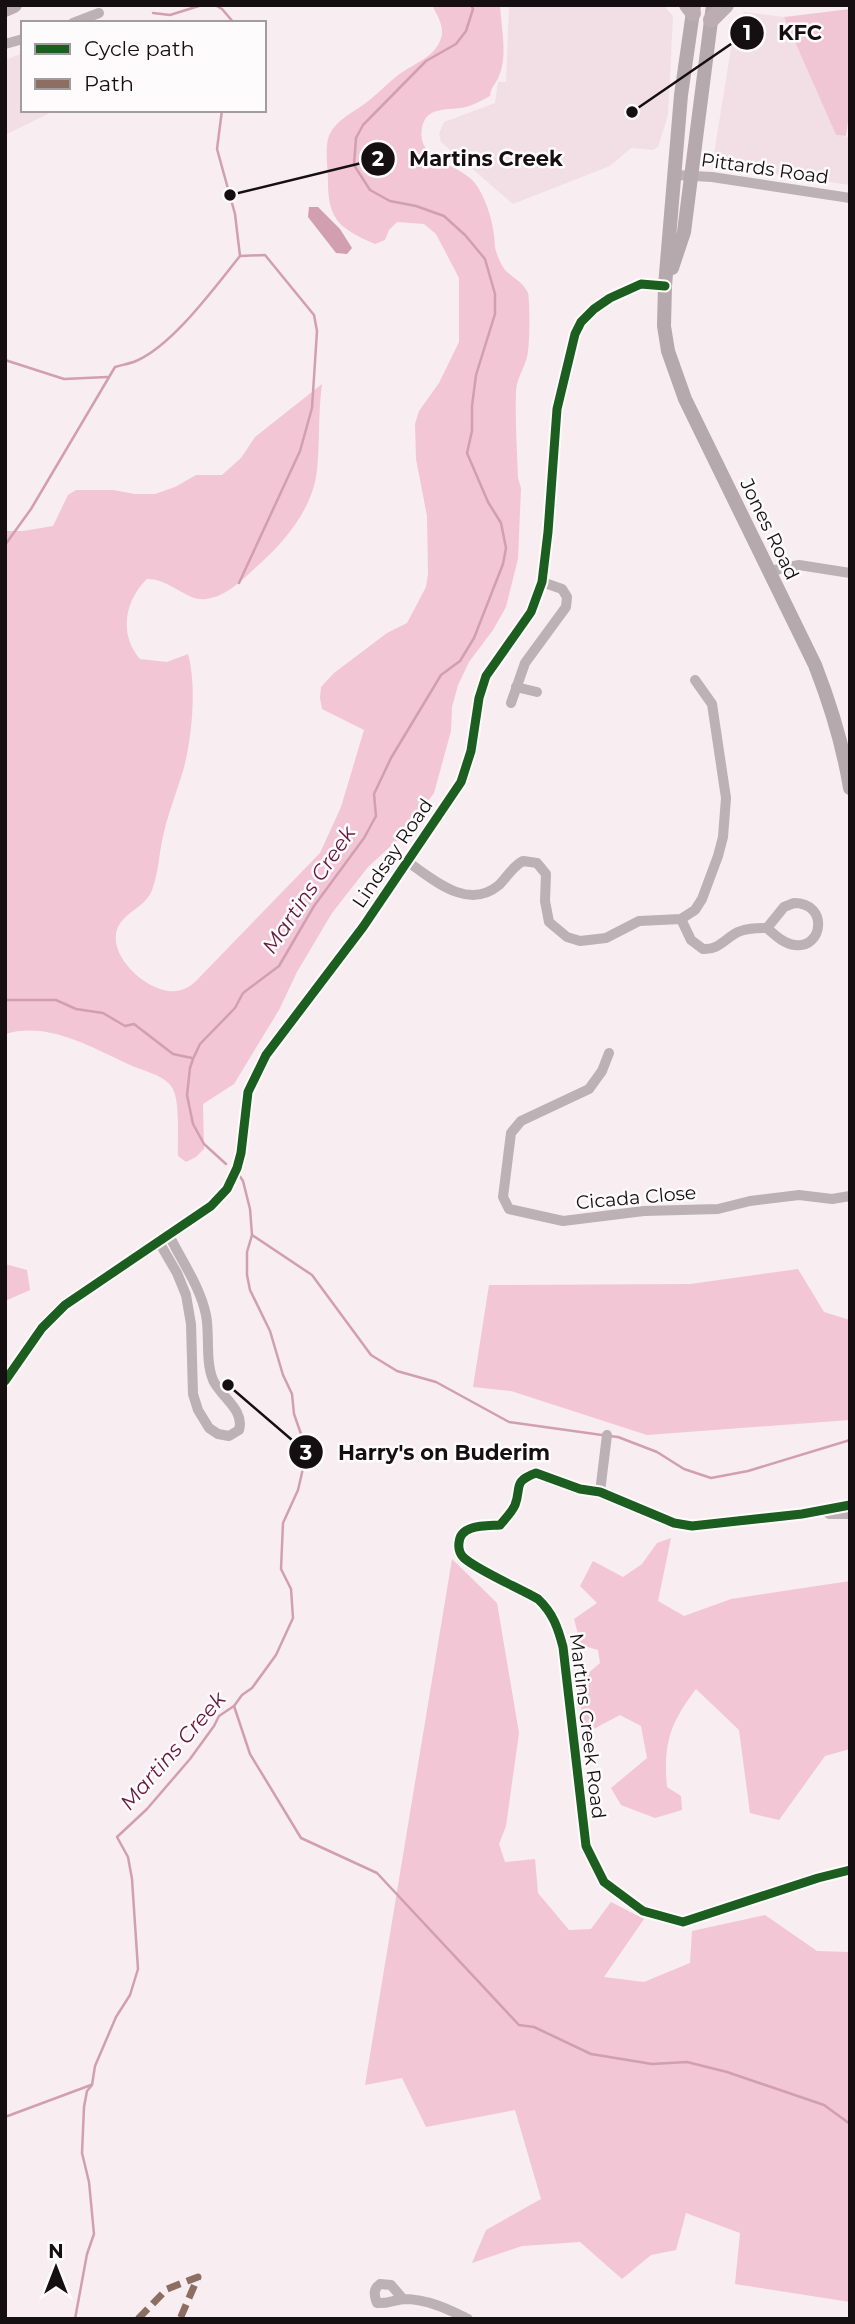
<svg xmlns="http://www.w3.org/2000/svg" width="855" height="2324" font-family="Montserrat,sans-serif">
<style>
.built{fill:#f2dfe5}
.green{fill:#f0c6d4}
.forest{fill:#f2c6d5}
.water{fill:#d19fb0}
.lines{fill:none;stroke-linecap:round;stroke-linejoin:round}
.stream{stroke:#d19fb0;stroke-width:2.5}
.minor{stroke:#bcb1b4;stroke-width:10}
.major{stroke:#b6a9ad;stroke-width:14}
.highway{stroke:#bbadb2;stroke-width:16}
.quiet{stroke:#8d6e63;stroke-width:7;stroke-dasharray:14 7;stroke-linecap:butt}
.cycleway-casing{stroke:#fefbfc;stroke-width:13}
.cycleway{stroke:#1b5e20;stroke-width:9}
.labels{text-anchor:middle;stroke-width:5;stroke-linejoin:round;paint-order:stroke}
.street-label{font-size:19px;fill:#160f11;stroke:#fefbfc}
.water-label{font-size:21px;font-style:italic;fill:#67163b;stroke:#fefbfc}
.leader{fill:none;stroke:#160f11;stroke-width:2.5}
.callout-dot{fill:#160f11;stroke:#fefbfc;stroke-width:2.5}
.mark-label{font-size:21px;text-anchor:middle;font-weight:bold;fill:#fff}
.callout-label{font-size:21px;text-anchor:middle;font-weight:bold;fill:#160f11;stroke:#fefbfc;stroke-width:5;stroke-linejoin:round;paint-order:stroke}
</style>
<rect width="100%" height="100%" fill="#f8edf0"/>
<g class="built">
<path d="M509 5H663L673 16 668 115 658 147 653 150 631 148 610 166 513 204 441 142 439 134 444 122 495 103 498 82H506Z"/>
<path d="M744 12 784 17 836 135 850 137V185L722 166 714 154 735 23Z"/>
<path d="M23 53V110H56L5 135V60Z"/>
</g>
<path class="green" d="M850 9V105L846 136 836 135 784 17Z"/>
<g class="forest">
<path d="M432 5H500C501 26 508 55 499 76 496 84 491 86 490 96 482 100 474 105 466 107 449 111 426 105 422 128 415 163 466 163 479 189 487 203 492 220 494 235 495 241 494 245 496 251 498 257 501 265 505 270 512 277 524 283 528 293 530 300 530 348 527 357 524 369 516 380 516 392 515 420 517 449 518 478L521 488 518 559 506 607 493 630 469 662 458 685 452 707 451 731 434 793 405 833 368 867 332 913 297 972 279 1010 234 1084 203 1104 204 1149 196 1157 186 1162 178 1156C177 1139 181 1098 171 1086 162 1074 142 1071 128 1064 91 1047 48 1021 5 1034V531H23L53 526 68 495 76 490H113L135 494H155L175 487 196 475H222L241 458 255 437 322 384C318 413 320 442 317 470 313 509 284 543 255 568 241 581 227 596 206 599 187 602 171 579 147 579 124 601 119 635 140 659L167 662 188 654C197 686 192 739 183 771 177 791 169 811 164 832 159 851 159 872 152 890 145 909 119 913 116 934 112 961 151 994 176 991 184 990 189 987 195 982L320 853 341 807 364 730 322 709 320 698 321 687 334 673 387 633 407 623 426 587 428 574 427 516 416 459 415 424 419 411 439 383 459 342V278L436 234 424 224 397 222 389 230 385 240 375 244C341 229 328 221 328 182 328 169 325 151 328 139 333 121 353 113 367 102 380 92 390 80 404 71 415 64 431 57 438 45 447 30 439 19 432 5Z"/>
<path d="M5 1264 27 1270 30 1290 5 1301Z"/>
<path d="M798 1269 824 1312 850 1320V1420L647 1435 511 1391 473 1387 489 1285 690 1284Z"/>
<path d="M671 1538 658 1601 684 1616 731 1599 850 1581V1749L825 1756 779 1820 750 1813 739 1730 696 1689C670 1723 663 1744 667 1787L681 1796 682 1810 655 1818 621 1805 611 1788 647 1758 641 1726 620 1715 584 1734 578 1682 600 1663 598 1650 581 1645 574 1619 597 1603 580 1586 593 1561 623 1577 642 1564 657 1543Z"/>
<path d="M452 1559 497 1603 519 1733 506 1826 499 1844 505 1862 535 1859 538 1893 569 1930 591 1929 611 1902 644 1919 604 1977 644 1982 690 1963 692 1931 765 1915 817 1951 850 1952V2302L735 2284 740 2233 686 2213 676 2250 651 2255 622 2279 580 2242 522 2246 472 2263 486 2230 541 2199 515 2110 426 2127 402 2078 365 2085Z"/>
</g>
<path class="water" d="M309 207H318L340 229 352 248 347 254 336 253 308 217Z"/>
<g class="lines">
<g class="stream">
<path d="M215 5 222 9 234 23"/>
<path d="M153 13 170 15 202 5"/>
<path d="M222 110 217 149 235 214 240 256"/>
<path d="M5 360 64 379 107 377"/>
<path d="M5 545 31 509 115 367C121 365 129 364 136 361 173 345 214 288 240 256L265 255 314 315 317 331 312 408 300 451 239 583"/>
<path d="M5 1000H56L76 1009 103 1013 125 1026 134 1024 173 1054 192 1058"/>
<path d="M226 1164 204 1144 193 1124 187 1095 190 1068 193 1059 200 1044 235 1008 243 993 279 966 314 906 364 838 376 816 374 794 391 758 441 675 460 661 474 638 503 564 506 548 501 523 488 502 467 453 472 431V406L476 375 495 314V294L485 259 465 235 444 216 416 206 390 201 370 190 354 165 356 138 363 125 426 61 456 44 466 31 473 9 471 5"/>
<path d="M252 1235 312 1275 371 1355 397 1371 436 1382 509 1422 602 1435"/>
<path d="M609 1436 618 1437 657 1452 684 1469 711 1478 748 1471 850 1440"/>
<path d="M234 1706 250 1754 301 1838 377 1873 519 2025 534 2027 591 2054 652 2064 687 2062 727 2072 824 2105 850 2124"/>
<path d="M5 2117 91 2085"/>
<path d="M75 2319 87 2254 94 2234 89 2182 82 2153 84 2107 87 2091 92 2085 95 2066 116 2017 130 1995 138 1969 132 1879 128 1857 117 1837 147 1809 190 1759 214 1726 219 1716 234 1706 242 1695 252 1688 276 1655 293 1618 291 1589 281 1569 283 1523 298 1490 307 1451 294 1414 292 1394 283 1375 270 1331 250 1290 247 1275V1252L252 1235 250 1209 243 1181 239 1175"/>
</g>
<g class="minor">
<path d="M73 23 99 13"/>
<path d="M5 44 23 39"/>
<path d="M676 175 712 177 850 198"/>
<path d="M770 571 799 565 850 573"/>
<path d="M516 687 537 692"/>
<path d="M511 703 525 663 566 607 567 597 562 589 542 582"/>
<path d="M408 862C434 880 468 911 499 885 507 877 512 867 523 861L537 863 546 874 545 901 549 922 567 937 580 941 606 938 639 921 681 919 695 910 702 899 718 856 723 837 726 798 712 704 695 680"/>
<path d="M794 903C829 903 823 949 795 945 784 944 775 935 767 928L784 907Z"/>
<path d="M681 919 691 940 703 949C719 950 724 939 738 932 747 928 757 928 767 928"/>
<path d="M609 1053 602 1071 589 1089 521 1121 511 1133 503 1197 509 1209 563 1221 644 1211 718 1209 750 1201 799 1195 832 1199 850 1196"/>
<path d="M159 1242 177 1273 186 1295 191 1324 193 1394 198 1410 209 1428 218 1434 229 1436 239 1430C245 1410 221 1397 213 1380 205 1360 210 1335 206 1315 200 1286 182 1262 169 1235"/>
<path d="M5 1381 42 1328 65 1305 211 1206 227 1189 237 1168 241 1153 248 1092 266 1055 363 927 461 782 471 751 479 698 486 676 531 612 542 582 548 532 557 409 575 334 581 322 594 309 610 298 641 284 665 286"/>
<path d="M600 1492 607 1435"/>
<path d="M850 1505 802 1514 692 1526 674 1523 600 1492 580 1489 536 1473C512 1482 522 1487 515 1505 512 1512 505 1519 500 1525 486 1526 460 1524 459 1543 458 1550 460 1554 464 1558 479 1571 519 1588 538 1599 553 1613 558 1628 563 1647L586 1846 604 1882 643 1911 683 1922 818 1878 850 1870"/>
<path d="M829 1514H850"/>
<path d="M403 2299 391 2285 380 2284C373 2289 374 2295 377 2303 387 2304 394 2300 404 2299 427 2299 448 2309 468 2319"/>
</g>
<g class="major">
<path d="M694 5 681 95 665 286 664 326 668 351 685 399 815 665C831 706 843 745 850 788"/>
<path d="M672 268 684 232 713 5"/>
</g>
<g class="highway">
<path d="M687 5 693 13"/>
<path d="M5 9 14 5"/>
<path d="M711 20 726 5"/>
</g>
<path class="quiet" d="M138 2319 167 2289 198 2277 180 2319"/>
<g class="cycleway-casing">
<g id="cycleway">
<path d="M5 1381 42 1328 65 1305 211 1206 227 1189 237 1168 241 1153 248 1092 266 1055 363 927 461 782 471 751 479 698 486 676 531 612 542 582 548 532 557 409 575 334 581 322 594 309 610 298 641 284 665 286"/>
<path d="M850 1505 802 1514 692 1526 674 1523 600 1492 580 1489 536 1473C512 1482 522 1487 515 1505 512 1512 505 1519 500 1525 486 1526 460 1524 459 1543 458 1550 460 1554 464 1558 479 1571 519 1588 538 1599 553 1613 558 1628 563 1647L586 1846 604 1882 643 1911 683 1922 818 1878 850 1870"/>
</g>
</g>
<use href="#cycleway" class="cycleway"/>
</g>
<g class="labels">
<g class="street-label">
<text transform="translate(765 168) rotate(8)" y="7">Pittards Road</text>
<text transform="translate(770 529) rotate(64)" y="7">Jones Road</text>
<text transform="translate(392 853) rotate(-56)" y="7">Lindsay Road</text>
<text transform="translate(636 1197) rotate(-5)" y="7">Cicada Close</text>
<text transform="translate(588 1726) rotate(83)" y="7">Martins Creek Road</text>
</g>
<g class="water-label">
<text transform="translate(309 890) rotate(-56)" y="7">Martins Creek</text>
<text transform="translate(173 1751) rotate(-49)" y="7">Martins Creek</text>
</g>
</g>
<path class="leader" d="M632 112L747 33M230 195L378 159M228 1385L306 1452"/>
<g class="callout-dot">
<circle cx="632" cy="112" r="7"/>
<circle cx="230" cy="195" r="7"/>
<circle cx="228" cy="1385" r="7"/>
<circle cx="747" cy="33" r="18"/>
<circle cx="378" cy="159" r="18"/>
<circle cx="306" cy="1452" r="18"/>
</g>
<g class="mark-label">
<text x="747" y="40">1</text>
<text x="378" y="166">2</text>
<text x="306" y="1460">3</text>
</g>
<g class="callout-label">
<text x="800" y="40">KFC</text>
<text x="486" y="166">Martins Creek</text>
<text x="444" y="1460">Harry's on Buderim</text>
</g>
<rect width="855" height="2324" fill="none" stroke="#160f11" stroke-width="14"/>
<rect x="21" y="21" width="245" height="91" fill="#fefbfc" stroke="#a19d9e" stroke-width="2"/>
<rect x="35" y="44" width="35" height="10" fill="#1b5e20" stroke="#a19d9e" stroke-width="2"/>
<text x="84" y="56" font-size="21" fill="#160f11">Cycle path</text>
<rect x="35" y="79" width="35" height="10" fill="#8d6e63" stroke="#a19d9e" stroke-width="2"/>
<text x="84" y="91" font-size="21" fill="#160f11">Path</text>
<g transform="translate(56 2268)" stroke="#fefbfc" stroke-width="5" paint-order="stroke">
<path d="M0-5L12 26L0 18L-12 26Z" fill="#160f11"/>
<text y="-10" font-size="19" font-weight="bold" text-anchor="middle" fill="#160f11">N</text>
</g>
</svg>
